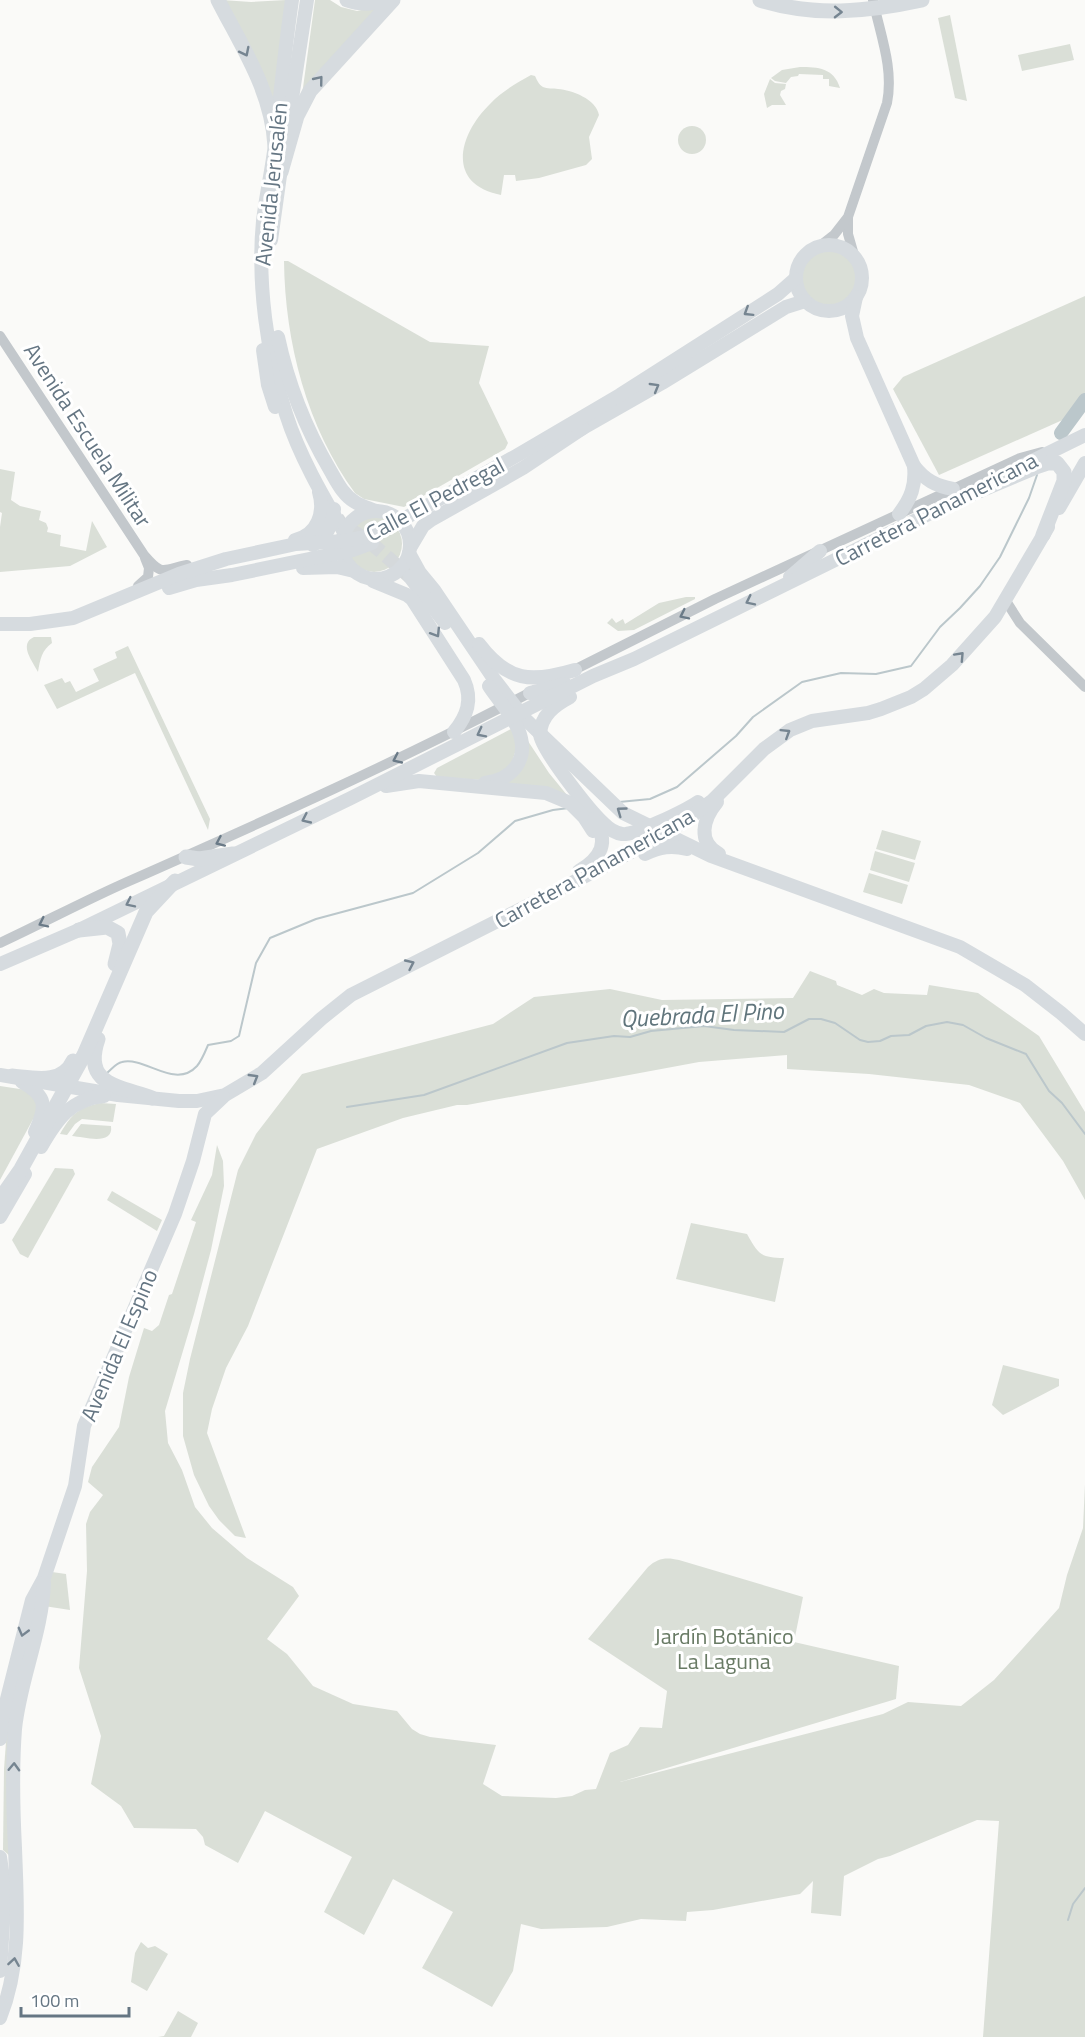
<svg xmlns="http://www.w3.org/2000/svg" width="1085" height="2037" font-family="'Titillium Web',sans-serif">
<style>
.green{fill:#dadfd7}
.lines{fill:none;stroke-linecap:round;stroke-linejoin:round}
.stream{stroke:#bbc7cb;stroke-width:2}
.river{stroke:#bbc7cb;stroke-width:14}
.major-tunnel{stroke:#d5d9db;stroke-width:14;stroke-dasharray:14 7;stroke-linecap:butt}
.minor{stroke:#c3c8cc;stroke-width:10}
.major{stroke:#d6dbdf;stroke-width:14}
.highway{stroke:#d6dbdf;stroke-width:15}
.oneway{stroke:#768591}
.oneway2{stroke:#6a7a87}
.labels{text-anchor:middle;stroke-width:6;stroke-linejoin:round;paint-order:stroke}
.street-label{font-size:22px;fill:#657683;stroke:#fff}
.park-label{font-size:22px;fill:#687a64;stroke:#fff}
.water-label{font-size:24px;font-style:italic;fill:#60757c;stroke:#fff}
</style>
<rect width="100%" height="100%" fill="#fafaf8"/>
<g class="green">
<path d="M222 0 251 2 286 0 274 105Z"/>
<path d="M315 0H330L341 7 357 11 383 5 302 95Z"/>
<path d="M950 15 967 101 955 98 938 18Z"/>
<path d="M1070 44 1074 60 1022 71 1018 55Z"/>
<path d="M800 67C818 67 834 68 840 88L829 86V79H823V75L799 74 798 76 791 77 786 83 775 81 771 78 782 70Z"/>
<path d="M531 75 535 76C537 80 539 85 543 87 547 89 553 88 558 89 572 90 596 99 599 115L589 137 592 159 586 165 539 178 516 181 515 175H504L501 195C445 184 459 134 490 104 502 91 517 83 531 75Z"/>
<path d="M770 79 775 83 786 84 785 89 781 91 780 95 786 105H772L767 108 764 94Z"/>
<circle cx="692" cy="140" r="14"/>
<circle cx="831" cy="279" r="29"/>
<path d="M284 261H288L430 342 489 346 479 383 508 443 505 449 404 507 364 499 355 493C307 427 285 343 284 261Z"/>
<path d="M1085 296V410L939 475 893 389 903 377Z"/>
<path d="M0 469 15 472 11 500 20 506 41 511 39 520 46 523 48 528 47 532 61 535 60 546 86 551 92 521 107 547 70 566 0 572V527L2 513 0 512Z"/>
<circle cx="374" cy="544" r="28"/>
<path d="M686 597H695V599L634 630 618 631 607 623 612 618 616 623 623 619 625 624 659 603Z"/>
<path d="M34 637H51L52 643C42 650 40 659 38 672 33 662 18 644 34 637Z"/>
<path d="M128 646 210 819 208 830 135 673 57 709 44 685 62 678 65 683 70 681 76 692 99 681 93 669 117 658 115 652Z"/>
<path d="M511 729 518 743 509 772 480 780 437 777 434 773 437 768Z"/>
<path d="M522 732 549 773 567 795 498 786 509 777Z"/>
<path d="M882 830 921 841 915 860 876 849Z"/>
<path d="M875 851 915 863 909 882 870 870Z"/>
<path d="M869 873 908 885 902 904 863 892Z"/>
<path d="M810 971 836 981 837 985 862 995 874 989 884 993 927 995 929 985 978 993 1039 1036 1085 1112V1200L1063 1161 1020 1103 969 1085 869 1074 787 1069V1055L699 1062 467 1105H457L403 1118 317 1149 248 1326 226 1368 212 1409 207 1433 246 1538 235 1536 219 1520 209 1506 194 1475 183 1436V1393L190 1359 238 1170 256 1134 302 1074 493 1024 534 997 610 989 662 1000 793 998Z"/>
<path d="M0 1086 33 1091 38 1110 0 1180Z"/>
<path d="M101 1103 116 1104 113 1122 82 1119 75 1124 67 1135 60 1134C71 1115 78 1107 101 1103Z"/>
<path d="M81 1124 111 1126C114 1146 84 1137 72 1136Z"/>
<path d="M217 1145 223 1161 224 1186 211 1250 194 1314 165 1411 168 1443 182 1470 195 1507 212 1528 247 1558 293 1587 299 1596 267 1639 287 1654 313 1686 353 1704 397 1711 412 1729 420 1734 430 1737 496 1745 483 1784 502 1796 556 1798 572 1796 585 1790 596 1789 610 1753 628 1745 640 1727 662 1728 667 1691 588 1639 648 1567C658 1558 666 1557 679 1560L803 1597 794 1642 899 1666 896 1699 620 1782 883 1714 908 1702 961 1706 994 1680 1059 1608 1067 1575 1083 1528 1085 1484V2037H983L999 1821 977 1820 890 1856 878 1859 844 1876 841 1916 811 1913 813 1881 800 1894 713 1910 687 1912 686 1921 641 1919 607 1927 541 1929 521 1924 513 1971 492 2007 422 1968 453 1912 393 1879 364 1935 324 1912 352 1857 265 1811 238 1863 205 1845 203 1837 196 1829 134 1828 121 1806 91 1784 101 1736 79 1668 87 1571 86 1524 90 1512 103 1495 88 1482 92 1467 119 1427 129 1377 144 1328 152 1331 159 1325 169 1295 172 1294 196 1222 191 1220 212 1175Z"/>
<path d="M55 1168 73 1169 75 1174 28 1258 20 1254 12 1240Z"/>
<path d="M112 1191 162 1220 157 1231 107 1200Z"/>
<path d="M691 1223 747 1234C759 1255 760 1257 784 1258L775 1302 676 1279Z"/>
<path d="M1003 1365 1059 1379V1386L1003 1415 992 1405Z"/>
<path d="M52 1572 66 1574 70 1610 44 1606Z"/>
<path d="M8 1715 10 1856 3 1850 4 1769Z"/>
<path d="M141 1942 148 1948 155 1946 168 1954 147 1991 131 1982 135 1953Z"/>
<path d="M178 2011 198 2023 191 2037H158L164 2036Z"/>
</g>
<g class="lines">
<g class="stream">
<path d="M619 802 650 799 677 787 736 736 753 717 802 682 841 673 876 674 911 666 940 627 960 608 980 586 1000 557 1029 498 1037 475"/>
<path d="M107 1073C112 1069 116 1063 122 1062 145 1056 175 1090 197 1066 202 1060 205 1052 208 1045L231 1041 239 1036 256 963 270 938 316 919 413 893 478 853 515 821 553 810 569 808"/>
<path d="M347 1107 424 1095 567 1043 614 1036 630 1037 651 1031 704 1026 734 1030 784 1032 809 1019H821L835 1023 860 1040 868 1042 880 1041 891 1036 909 1035 926 1026 947 1022 963 1025 986 1038 1026 1054 1049 1091 1062 1103 1085 1134"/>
<path d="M1068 1920 1073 1904 1085 1888"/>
</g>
<path class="river" d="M1061 433 1085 400"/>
<path class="major-tunnel" d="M337 518 341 524 370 542 410 577"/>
<g class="minor">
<path d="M848 218V234L854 255"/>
<path d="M820 246 834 235 848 217 887 103C894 68 880 34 873 0"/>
<path d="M0 336 144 555C163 577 162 570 187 565"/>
<path d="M138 586 148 577 149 568 145 558"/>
<path d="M1006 601 1020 623 1085 687"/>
<path d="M570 672 715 599 899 514 1020 458 1042 452"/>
<path d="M0 943C43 923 84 901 127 882 265 821 401 760 535 690"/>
</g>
<g class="major">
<path d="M292 0C285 48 280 96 275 144 272 170 266 195 263 221 257 282 267 355 286 414 299 455 322 495 344 532"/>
<path d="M287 131 307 0"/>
<path d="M271 240 282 161"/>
<circle cx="829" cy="278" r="33"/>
<path d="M856 297 852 316 857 338 914 466C925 480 936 486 953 489"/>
<path d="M278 337C288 384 306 429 330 470 337 482 343 495 355 502 361 506 369 508 376 511"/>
<path d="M263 350 268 385 275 407"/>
<path d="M576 432 662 383 786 307 805 301"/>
<path d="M1022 466 1085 435"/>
<path d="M1059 508 1085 463"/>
<circle cx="376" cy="545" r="34"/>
<path d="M899 514C911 499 916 485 914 466"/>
<path d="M295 540C318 535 325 512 319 492"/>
<path d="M313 545C326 537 333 524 334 509"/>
<path d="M410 548 423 526 431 520 523 468 583 428"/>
<path d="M409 553 420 573 434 590 494 679 524 718 623 813 711 856 960 947 1025 985 1061 1013 1085 1034"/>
<path d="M303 568 337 567 354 571"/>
<path d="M410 577 445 623"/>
<path d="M790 577 820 551"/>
<path d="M373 581 407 595 412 599 464 680C473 700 467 716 454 732"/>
<path d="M169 588 196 580 232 575 353 550 372 543"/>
<path d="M0 624H30L73 618 179 574 226 559 296 544 344 541 369 536 391 526 516 456 620 395 778 294 795 279"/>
<path d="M479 644C508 682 531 683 575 670"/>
<path d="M530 693 565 684"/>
<path d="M570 697C555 705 541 715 540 734 540 748 590 811 603 823 608 828 615 833 622 834 634 836 686 810 698 802"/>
<path d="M485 783C514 779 530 758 518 729 511 713 498 700 489 686"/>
<path d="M386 786 419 781 546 793 570 803 584 817 593 831"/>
<path d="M717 802C703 819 697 842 719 854"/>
<path d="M645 854C660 847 671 845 687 849"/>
<path d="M579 871C601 858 610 842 594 819"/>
<path d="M0 964 79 930 351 798 593 676 634 659 965 496"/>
<path d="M0 1075 118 1095 179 1101H197L225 1095 262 1073 321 1019 351 995 549 895 648 843 682 823 712 801 764 749 790 730 812 721 868 713 881 709 911 697 924 689 952 665 995 617 1048 527"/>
<path d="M22 1082C47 1096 47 1106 35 1132"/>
<path d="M41 1147C57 1119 71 1099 104 1096"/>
<path d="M0 1217 25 1174"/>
<path d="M0 1739 7 1699 32 1600 44 1578 75 1486 84 1426 175 1214 193 1161 205 1114 223 1097"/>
<path d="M0 1857 5 1891 0 1971"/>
<path d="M0 2018C22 1963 17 1906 15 1848 13 1809 12 1768 15 1729 20 1680 42 1633 44 1583"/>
</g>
<g class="highway">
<path d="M218 0C242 47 272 91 275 146"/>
<path d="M347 0C359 4 369 5 381 0"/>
<path d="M760 0C814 17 867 12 922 0"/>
<path d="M281 172 297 116 310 91 393 0"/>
<path d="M957 500 1036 467 1048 463H1057L1064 472V481L1043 535"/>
<path d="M186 857 199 859 233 854"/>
<path d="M79 930 107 927 118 933 120 944 115 964"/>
<path d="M98 1039C82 1085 119 1086 152 1098"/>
<path d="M12 1076C34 1078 62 1085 73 1061"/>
<path d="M0 1199 21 1169 84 1055 146 912 175 881"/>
</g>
</g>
<defs><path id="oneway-chevron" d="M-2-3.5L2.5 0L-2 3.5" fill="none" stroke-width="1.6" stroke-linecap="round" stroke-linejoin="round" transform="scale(1.5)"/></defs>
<g class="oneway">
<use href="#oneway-chevron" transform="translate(838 12) rotate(1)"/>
<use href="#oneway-chevron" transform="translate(245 52) rotate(63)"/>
<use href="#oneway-chevron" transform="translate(319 80) rotate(-51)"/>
<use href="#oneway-chevron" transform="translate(748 312) rotate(148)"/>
<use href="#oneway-chevron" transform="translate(655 387) rotate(-30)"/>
<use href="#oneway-chevron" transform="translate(750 601) rotate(154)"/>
<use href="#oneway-chevron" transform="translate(436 633) rotate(58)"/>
<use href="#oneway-chevron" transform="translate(960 656) rotate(-47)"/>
<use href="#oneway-chevron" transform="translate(481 733) rotate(153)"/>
<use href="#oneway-chevron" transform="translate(786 733) rotate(-32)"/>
<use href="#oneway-chevron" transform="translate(621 811) rotate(-144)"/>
<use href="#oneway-chevron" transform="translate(306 819) rotate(155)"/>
<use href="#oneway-chevron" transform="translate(130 903) rotate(154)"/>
<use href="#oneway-chevron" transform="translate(410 964) rotate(-25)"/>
<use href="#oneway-chevron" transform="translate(254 1078) rotate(-31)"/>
<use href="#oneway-chevron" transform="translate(23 1632) rotate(105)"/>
<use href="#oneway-chevron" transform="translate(14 1767) rotate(-88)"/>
<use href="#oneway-chevron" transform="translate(14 1962) rotate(-81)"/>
</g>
<g class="oneway2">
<use href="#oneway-chevron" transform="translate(684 615) rotate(154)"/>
<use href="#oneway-chevron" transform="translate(397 759) rotate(155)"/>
<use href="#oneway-chevron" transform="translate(220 842) rotate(156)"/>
<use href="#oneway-chevron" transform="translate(43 923) rotate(154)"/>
</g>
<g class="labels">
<g class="street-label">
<text transform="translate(271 184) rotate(-84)" y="8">Avenida Jerusalén</text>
<text transform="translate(88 435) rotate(57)" y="8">Avenida Escuela Militar</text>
<text transform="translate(435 499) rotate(-28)" y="8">Calle El Pedregal</text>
<text transform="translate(936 509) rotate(-27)" y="8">Carretera Panamericana</text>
<text transform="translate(594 868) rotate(-29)" y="8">Carretera Panamericana</text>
<text transform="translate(119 1345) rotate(-67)" y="8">Avenida El Espino</text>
</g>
<g class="park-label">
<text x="724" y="1644">Jardín Botánico<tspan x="724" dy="25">La Laguna</tspan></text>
</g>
<g class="water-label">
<text transform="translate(702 1015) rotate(-3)" y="8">Quebrada El Pino</text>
</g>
</g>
<path d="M21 2007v9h108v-9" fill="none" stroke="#657683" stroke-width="3"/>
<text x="30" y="2007" font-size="18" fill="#657683" stroke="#ffffff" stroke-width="4.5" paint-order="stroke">100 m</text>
</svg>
